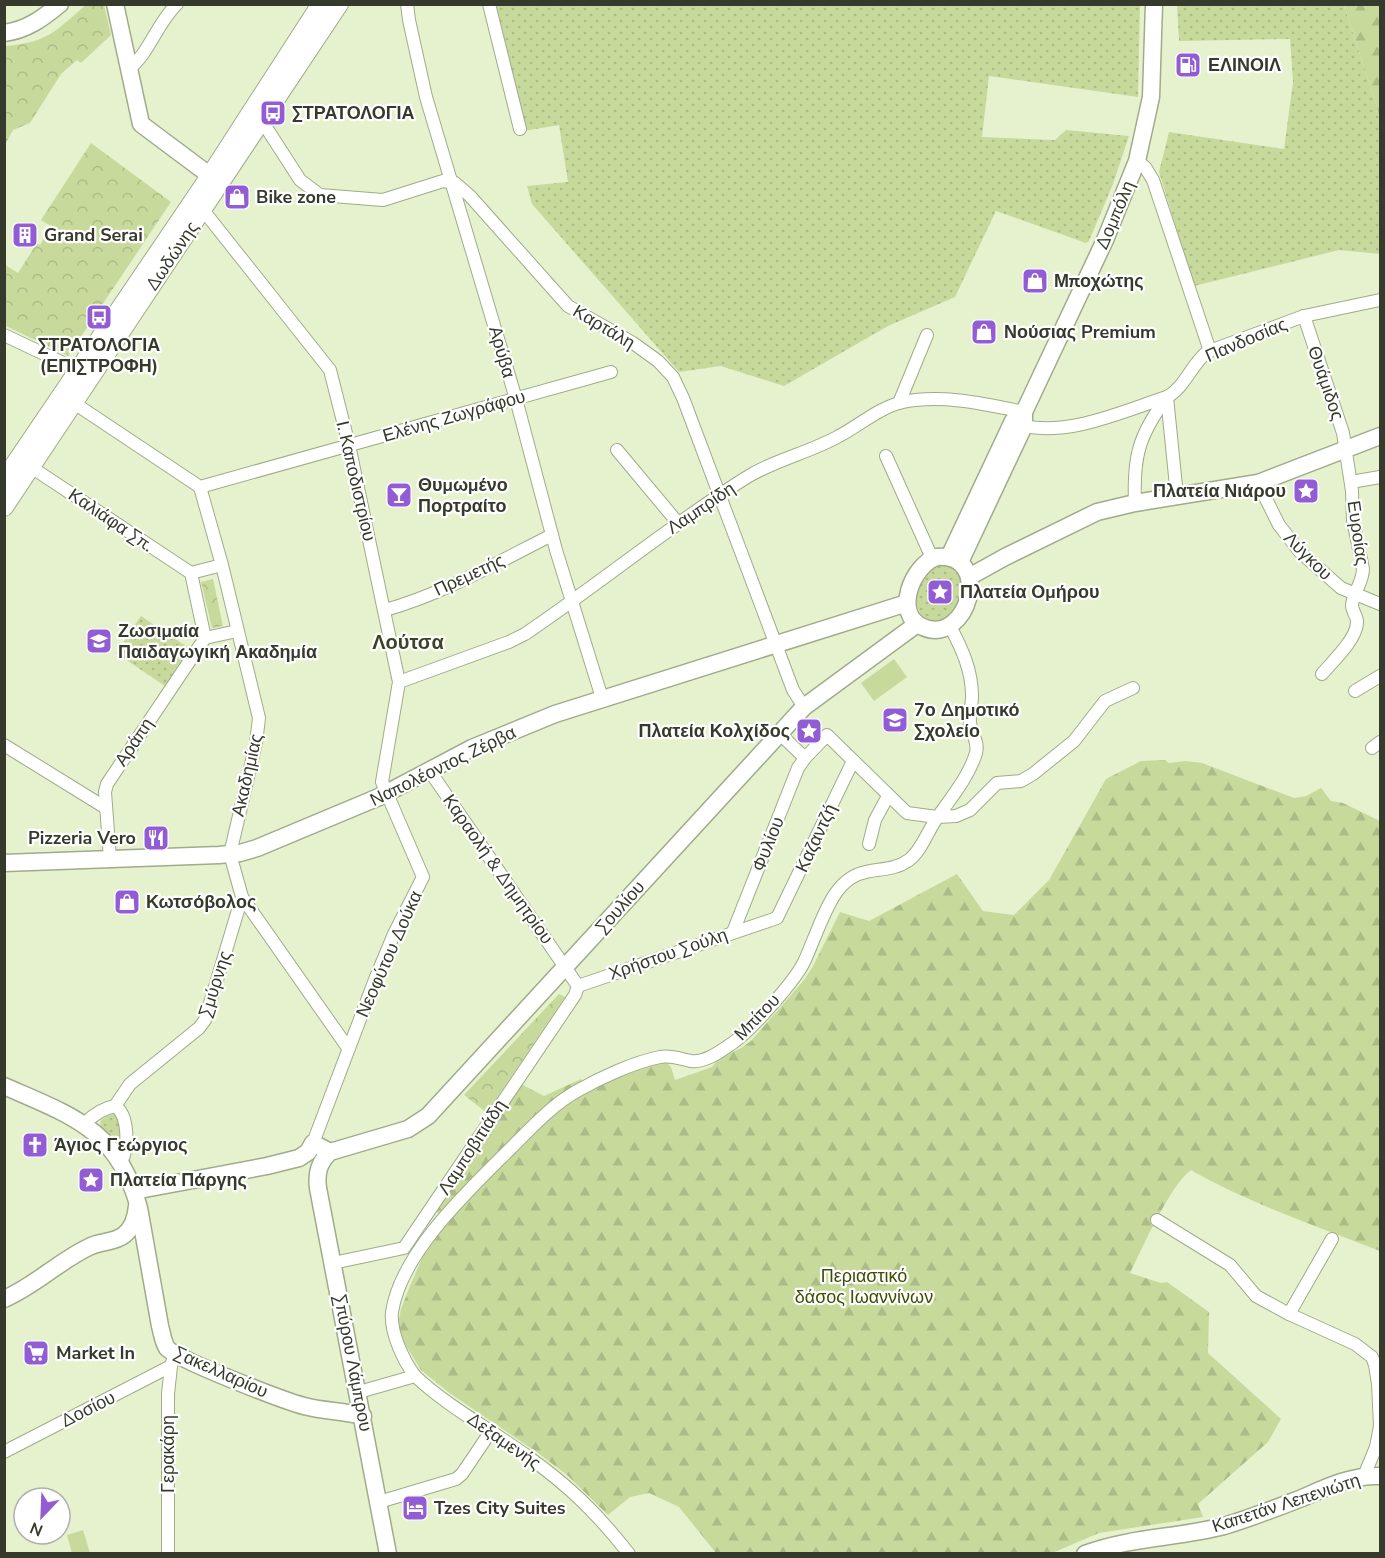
<svg xmlns="http://www.w3.org/2000/svg" width="1385" height="1558" font-family="'Nunito Sans',sans-serif">
<style>
.grass{fill:url(#grass-dots)}
.forest{fill:url(#forest-firs)}
.park{fill:url(#park-crowns)}
.pitch{fill:#c7da9c}
.lines{fill:none;stroke-linecap:round;stroke-linejoin:round}
.street-casing{stroke:#a0ab89;stroke-width:14}
.secondary-casing{stroke:#a0ab89;stroke-width:19}
.primary-casing{stroke:#a0ab89;stroke-width:20}
.street{stroke:#fff;stroke-width:12}
.secondary{stroke:#fff;stroke-width:16}
.primary{stroke:#fff;stroke-width:18}
.labels{text-anchor:middle;stroke-width:4.5;stroke-linejoin:round;paint-order:stroke}
.poi-label{font-size:18px;font-weight:bold;fill:#363a2c;stroke:#fff;text-anchor:start}
.street-label{font-size:18px;fill:#363a2c;stroke:#fff}
.park-label{font-size:18px;fill:#3e4d04;stroke:#fff}
.neighbourhood-label{font-size:20px;font-weight:bold;fill:#3b4426;stroke:#fff}
</style>
<defs>
<pattern id="grass-dots" width="8" height="8" patternUnits="userSpaceOnUse" patternTransform="scale(1.5)"><rect width="8" height="8" fill="#c7da9c"/><path d="M2 2h.1M6 6h.1" fill="none" stroke="#acbc87" stroke-width="1.8" stroke-linecap="round"/></pattern>
<pattern id="forest-firs" width="22" height="20" patternUnits="userSpaceOnUse" patternTransform="scale(1.5)"><rect width="22" height="20" fill="#c7da9c"/><path d="M5 1l3.5 6h-7zM16 11l3.5 6h-7z" fill="#acbc87"/></pattern>
<pattern id="park-crowns" width="20" height="18" patternUnits="userSpaceOnUse" patternTransform="scale(1.5)"><rect width="20" height="18" fill="#c7da9c"/><path d="M2 6a3 3 0 1 1 6 0M12 15a3 3 0 1 1 6 0" fill="none" stroke="#acbc87"/></pattern>
</defs>
<rect width="100%" height="100%" fill="#e6f2ce"/>
<g class="grass">
<path d="M496 5H1140L1138 97 989 76 982 137 1055 140 1066 130 1129 136 1113 184 1089 241 1086 243 996 211 955 297 888 326 784 386 721 366 679 372 532 204 527 186 568 182 559 125 524 131Z"/>
<path d="M1177 5H1344L1380 117V254L1339 250 1194 286 1159 172 1169 132 1284 149 1293 82 1290 39 1179 41Z"/>
<path d="M938 565H946L958 570 964 589 952 614 941 620H932L923 617C908 601 920 575 938 565Z"/>
<path d="M141 616 189 648 165 686 116 653Z"/>
<path d="M110 1114 117 1115 122 1139 120 1143 116 1142 100 1126 101 1120Z"/>
</g>
<g class="forest">
<path d="M1344 5H1380V117Z"/>
<path d="M1165 760 1169 763 1186 761 1202 763 1294 798 1306 796 1321 788 1331 801 1343 803 1380 821V1251C1317 1226 1250 1204 1191 1170 1169 1187 1143 1247 1130 1273L1161 1283 1167 1282 1209 1312 1208 1353 1281 1419 1268 1442 1198 1504 1203 1517 1099 1533 1052 1553H716L679 1507 649 1493 630 1497 608 1515 567 1475 538 1453 448 1392 421 1370 401 1338 398 1324 401 1309 410 1286 425 1251 447 1221 436 1211 521 1084 544 1096 581 1079 591 1087 642 1066 667 1063 671 1067 675 1080 712 1067 719 1058 741 1048 751 1041 804 980 812 968 840 912 869 921 957 874 983 911 1014 915 1049 880 1106 779 1141 761Z"/>
</g>
<g class="park">
<path d="M87 4 104 5 111 35 81 63 77 60 61 74 30 123 13 130 5 145V46C49 42 54 32 87 4Z"/>
<path d="M91 143 171 202 68 356 6 326 4 320 5 265 18 273 37 243 40 245 51 226 41 220Z"/>
<path d="M213 579 223 626 212 628 201 582Z"/>
<path d="M559 994 565 997 487 1113 464 1095Z"/>
</g>
<g class="pitch">
<path d="M894 659 907 677 874 701 861 683Z"/>
<path d="M83 1530 90 1553H72L67 1535Z"/>
</g>
<g class="lines">
<g class="street-casing">
<g id="street">
<path d="M407 4 409 20 426 97 516 399 556 550 602 698"/>
<path d="M489 4 520 129"/>
<path d="M129 69C150 52 157 23 177 4"/>
<path d="M262 121 300 180 320 195 383 200 443 181 455 183 470 196 568 306 633 343 658 361 673 377 683 398 793 690 804 707"/>
<path d="M1137 161 1145 167 1153 180 1210 351"/>
<path d="M203 210 330 370 349 445 399 682 382 782 423 877 394 934 376 977 313 1143"/>
<path d="M1304 316 1343 433 1352 491 1353 520 1363 569C1363 582 1353 593 1352 605 1352 612 1358 617 1357 623 1356 640 1332 662 1322 674"/>
<path d="M4 335 78 370"/>
<path d="M1167 397 1177 496"/>
<path d="M74 403 200 487 611 372"/>
<path d="M899 403 927 335"/>
<path d="M1024 426C1070 436 1123 411 1167 397 1185 387 1191 365 1207 352L1304 316 1380 300"/>
<path d="M617 450 678 523"/>
<path d="M886 456 932 558"/>
<path d="M31 467 191 573 205 638 237 631"/>
<path d="M1351 482 1380 477"/>
<path d="M1258 483 1279 525 1300 552 1341 588 1380 604"/>
<path d="M200 487 222 565 259 718 256 743 230 854 242 897 348 1048"/>
<path d="M1135 503C1133 456 1139 435 1167 397"/>
<path d="M191 573 222 565"/>
<path d="M385 610C443 594 498 562 552 535"/>
<path d="M399 682 509 642 525 634C599 584 668 527 744 479 773 460 809 453 839 436 860 425 880 407 903 402 943 394 985 404 1024 412"/>
<path d="M1355 691 1380 676"/>
<path d="M779 733 805 758"/>
<path d="M4 745 106 808"/>
<path d="M1372 748 1380 742"/>
<path d="M429 770 578 986 777 918 853 761"/>
<path d="M869 844 875 820 888 796"/>
<path d="M110 859 105 792 107 784 205 638"/>
<path d="M733 932 798 768 805 758 827 735 907 813 937 817 956 816 970 810 997 783 1021 781 1033 774 1074 741 1105 701 1133 688"/>
<path d="M115 1106 130 1084 199 1028 205 1020 242 897"/>
<path d="M84 1124C93 1115 103 1108 115 1106 129 1115 129 1148 121 1162"/>
<path d="M1157 1220 1230 1265 1256 1296 1289 1314 1355 1344 1372 1357 1375 1365 1378 1384 1380 1426 1376 1447 1364 1476"/>
<path d="M333 1263 404 1248 575 995 578 986"/>
<path d="M1289 1314 1332 1239"/>
<path d="M415 1376C403 1360 390 1332 392 1312 401 1252 471 1188 512 1147 532 1127 552 1105 577 1091 600 1078 634 1062 660 1057 672 1055 680 1059 691 1061 706 1063 722 1050 734 1042 751 1030 795 981 804 962 813 943 825 906 838 890 861 861 885 877 909 860 921 851 927 833 935 821 949 800 969 777 976 753 979 741 971 734 970 722 969 713 972 705 972 696 972 670 962 649 950 626"/>
<path d="M359 1392 415 1376C448 1407 490 1429 527 1456 568 1485 598 1514 629 1554"/>
<path d="M4 1452 171 1366"/>
<path d="M379 1502 456 1479 462 1474 491 1431"/>
<path d="M168 1554V1394L171 1366 175 1354"/>
</g>
</g>
<g class="secondary-casing">
<g id="secondary">
<path d="M115 4 141 124 220 183"/>
<path d="M4 33C27 30 43 18 60 4"/>
<path d="M937 557C995 553 967 647 923 627 892 614 913 564 937 557Z"/>
<path d="M949 557 1013 421 1024 412"/>
<path d="M960 562 1024 426V412L1105 240 1137 161 1151 97 1154 4"/>
<path d="M969 577 1005 557 1097 512 1135 503 1258 483 1380 436"/>
<path d="M4 863 219 855 240 853 257 848 379 797 472 748 555 714 907 603"/>
<path d="M4 1086C72 1116 118 1129 139 1208L160 1326C162 1333 163 1342 167 1348 175 1359 285 1401 304 1406 323 1411 343 1411 363 1416"/>
<path d="M134 1191 267 1166 299 1158 308 1152 313 1143 330 1152"/>
<path d="M4 1299C35 1286 59 1261 89 1247 100 1241 114 1243 124 1235 133 1228 136 1217 137 1206"/>
<path d="M388 1554 318 1188C316 1173 319 1162 330 1152L408 1129 428 1116 804 707 917 624"/>
<path d="M1085 1554C1130 1537 1178 1538 1224 1526 1251 1518 1276 1508 1302 1498 1327 1487 1352 1475 1380 1476"/>
</g>
</g>
<g class="primary-casing">
<g id="primary">
<path d="M4 480 210 176 321 4"/>
<path d="M4 507 339 4"/>
</g>
</g>
<use href="#street" class="street"/>
<use href="#secondary" class="secondary"/>
<use href="#primary" class="primary"/>
</g>
<defs>
<g id="fuel-square" transform="scale(1.35)"><rect x="-9" y="-9" width="18" height="18" rx="4" fill="#925cd4" stroke="#fff"/><path d="M-5.5-6h7V0h2V4h1.3V-2.5L3-4.5l.8-.8L6-3V5H2.5V1h-1V6h-7ZM-4.2-4.7v3.2H.2V-4.7Z" fill="#fff"/></g>
<g id="bus-square" transform="scale(1.35)"><rect x="-9" y="-9" width="18" height="18" rx="4" fill="#925cd4" stroke="#fff"/><path d="M-5-6H5V4H4V6H2V4H-2V6H-4V4H-5ZM-3.5-4V0h7V-4ZM-3.5 1.2v1.5H-2V1.2ZM2 1.2v1.5H3.5V1.2Z" fill="#fff"/></g>
<g id="shop-square" transform="scale(1.35)"><rect x="-9" y="-9" width="18" height="18" rx="4" fill="#925cd4" stroke="#fff"/><path d="M-5-2.5h2.3a2.7 3.5 0 0 1 5.4 0H5L5.5 6h-11ZM-1.5-2.5h3a1.5 2.3 0 0 0-3 0Z" fill="#fff"/></g>
<g id="building-square" transform="scale(1.35)"><rect x="-9" y="-9" width="18" height="18" rx="4" fill="#925cd4" stroke="#fff"/><path d="M-4-6H4V6H1V3H-1V6H-4ZM-2.5-4.3h1.7v1.8h-1.7ZM.8-4.3h1.7v1.8H.8ZM-2.5-1h1.7V.8h-1.7ZM.8-1h1.7V.8H.8Z" fill="#fff"/></g>
<g id="sight-square" transform="scale(1.35)"><rect x="-9" y="-9" width="18" height="18" rx="4" fill="#925cd4" stroke="#fff"/><path d="M0-6L1.8-2.2L6-1.7L2.9 1.2L3.7 5.4L0 3.3L-3.7 5.4L-2.9 1.2L-6-1.7L-1.8-2.2Z" fill="#fff"/></g>
<g id="bar-square" transform="scale(1.35)"><rect x="-9" y="-9" width="18" height="18" rx="4" fill="#925cd4" stroke="#fff"/><path d="M-6-5H6L.8 .8V4.5H3.5V6h-7V4.5H-.8V.8Z" fill="#fff"/></g>
<g id="school-square" transform="scale(1.35)"><rect x="-9" y="-9" width="18" height="18" rx="4" fill="#925cd4" stroke="#fff"/><path d="M0-5L7-2L0 1L-7-2ZM-4 1L0 2.5L4 1V4Q0 6-4 4Z" fill="#fff"/></g>
<g id="restaurant-square" transform="scale(1.35)"><rect x="-9" y="-9" width="18" height="18" rx="4" fill="#925cd4" stroke="#fff"/><path d="M-5-6h1v4h1v-4h1v4h1v-4h1v5L-1.5 .5V6h-2V.5L-5-1ZM5-6V6H3V1.5H1.5Q1.5-4 5-6Z" fill="#fff"/></g>
<g id="church-square" transform="scale(1.35)"><rect x="-9" y="-9" width="18" height="18" rx="4" fill="#925cd4" stroke="#fff"/><path d="M-1.2-6h2.4v3.5h3.3v2.4h-3.3V6h-2.4V-.1h-3.3v-2.4h3.3Z" fill="#fff"/></g>
<g id="supermarket-square" transform="scale(1.35)"><rect x="-9" y="-9" width="18" height="18" rx="4" fill="#925cd4" stroke="#fff"/><path d="M-6-5.5h2.5l.6 2H6L4.5 2H-2.5L-4.4-4H-6ZM-1.5 3.2a1.3 1.3 0 1 0 .1 0ZM3 3.2a1.3 1.3 0 1 0 .1 0Z" fill="#fff"/></g>
<g id="hotel-square" transform="scale(1.35)"><rect x="-9" y="-9" width="18" height="18" rx="4" fill="#925cd4" stroke="#fff"/><path d="M-6-4.5h1.5V1H6V5H4.5V3h-9V5H-6ZM-4 0a1.8 1.8 0 1 1 3.6 0ZM.5 0V-2.5h3Q6-2.5 6 0Z" fill="#fff"/></g>
</defs>
<g fill-rule="evenodd">
<use href="#fuel-square" x="1188" y="65"/>
<use href="#bus-square" x="273" y="113"/>
<use href="#shop-square" x="237" y="197"/>
<use href="#building-square" x="25" y="235"/>
<use href="#shop-square" x="1035" y="281"/>
<use href="#bus-square" x="99" y="317"/>
<use href="#shop-square" x="984" y="332"/>
<use href="#sight-square" x="1306" y="491"/>
<use href="#bar-square" x="399" y="495"/>
<use href="#sight-square" x="940" y="592"/>
<use href="#school-square" x="99" y="641"/>
<use href="#school-square" x="895" y="720"/>
<use href="#sight-square" x="809" y="731"/>
<use href="#restaurant-square" x="156" y="838"/>
<use href="#shop-square" x="127" y="902"/>
<use href="#church-square" x="35" y="1145"/>
<use href="#sight-square" x="91" y="1180"/>
<use href="#supermarket-square" x="36" y="1353"/>
<use href="#hotel-square" x="415" y="1508"/>
</g>
<g class="labels">
<g class="poi-label">
<text x="1208" y="71">ΕΛΙΝΟΙΛ</text>
<text x="292" y="119">ΣΤΡΑΤΟΛΟΓΙΑ</text>
<text x="256" y="203">Bike zone</text>
<text x="44" y="241">Grand Serai</text>
<text x="1054" y="287">Μποχώτης</text>
<text x="1004" y="338">Νούσιας Premium</text>
<text x="99" y="351" text-anchor="middle">ΣΤΡΑΤΟΛΟΓΙΑ<tspan x="99" dy="21">(ΕΠΙΣΤΡΟΦΗ)</tspan></text>
<text x="418" y="491">Θυμωμένο<tspan x="418" dy="21">Πορτραίτο</tspan></text>
<text x="1286" y="497" text-anchor="end">Πλατεία Νιάρου</text>
<text x="960" y="598">Πλατεία Ομήρου</text>
<text x="118" y="637">Ζωσιμαία<tspan x="118" dy="21">Παιδαγωγική Ακαδημία</tspan></text>
<text x="914" y="716">7ο Δημοτικό<tspan x="914" dy="21">Σχολείο</tspan></text>
<text x="790" y="737" text-anchor="end">Πλατεία Κολχίδος</text>
<text x="136" y="844" text-anchor="end">Pizzeria Vero</text>
<text x="146" y="908">Κωτσόβολος</text>
<text x="54" y="1151">Άγιος Γεώργιος</text>
<text x="110" y="1186">Πλατεία Πάργης</text>
<text x="56" y="1359">Market In</text>
<text x="434" y="1514">Tzes City Suites</text>
</g>
<g class="street-label">
<text transform="translate(1115 215) rotate(-67)" y="6">Δομπόλη</text>
<text transform="translate(172 256) rotate(-56)" y="6">Δωδώνης</text>
<text transform="translate(604 327) rotate(31)" y="6">Καρτάλη</text>
<text transform="translate(1246 340) rotate(-23)" y="6">Πανδοσίας</text>
<text transform="translate(502 352) rotate(74)" y="6">Αρύβα</text>
<text transform="translate(1326 383) rotate(71)" y="6">Θυάμιδος</text>
<text transform="translate(454 416) rotate(-16)" y="6">Ελένης Ζωγράφου</text>
<text transform="translate(356 481) rotate(77)" y="6">Ι. Καποδιστρίου</text>
<text transform="translate(701 508) rotate(-34)" y="6">Λαμπρίδη</text>
<text transform="translate(111 520) rotate(34)" y="6">Καλιάφα Σπ.</text>
<text transform="translate(1358 533) rotate(82)" y="6">Ευροίας</text>
<text transform="translate(1308 556) rotate(45)" y="6">Λύγκου</text>
<text transform="translate(469 575) rotate(-25)" y="6">Πρεμετής</text>
<text transform="translate(134 742) rotate(-56)" y="6">Αράπη</text>
<text transform="translate(443 766) rotate(-26)" y="6">Ναπολέοντος Ζέρβα</text>
<text transform="translate(247 775) rotate(-77)" y="6">Ακαδημίας</text>
<text transform="translate(816 838) rotate(-65)" y="6">Καζαντζή</text>
<text transform="translate(768 844) rotate(-68)" y="6">Φυλίου</text>
<text transform="translate(498 869) rotate(55)" y="6">Καραολή &amp; Δημητρίου</text>
<text transform="translate(620 907) rotate(-48)" y="6">Σουλίου</text>
<text transform="translate(389 954) rotate(-66)" y="6">Νεοφύτου Δούκα</text>
<text transform="translate(668 954) rotate(-19)" y="6">Χρήστου Σούλη</text>
<text transform="translate(215 984) rotate(-72)" y="6">Σμύρνης</text>
<text transform="translate(757 1017) rotate(-46)" y="6">Μπίτου</text>
<text transform="translate(472 1147) rotate(-57)" y="6">Λαμποβιτιάδη</text>
<text transform="translate(353 1363) rotate(79)" y="6">Σπύρου Λάμπρου</text>
<text transform="translate(221 1372) rotate(24)" y="6">Σακελλαρίου</text>
<text transform="translate(88 1409) rotate(-27)" y="6">Δοσίου</text>
<text transform="translate(504 1441) rotate(35)" y="6">Δεξαμενής</text>
<text transform="translate(168 1454) rotate(-90)" y="6">Γερακάρη</text>
<text transform="translate(1286 1503) rotate(-18)" y="6">Καπετάν Λεπενιώτη</text>
</g>
<g class="park-label">
<text x="864" y="1282">Περιαστικό<tspan x="864" dy="21">δάσος Ιωαννίνων</tspan></text>
</g>
<g class="neighbourhood-label">
<text x="408" y="649">Λούτσα</text>
</g>
</g>
<rect width="1385" height="1558" fill="none" stroke="#363a2c" stroke-width="12"/>
<g transform="translate(42 1516) rotate(203)"><circle r="28" fill="#ffffff" stroke="#afb0ab" stroke-width="1.5"/>
<path d="M0-4.5L10 22L0 15L-10 22Z" fill="#925cd4"/>
<text y="-9" font-size="16" font-weight="bold" text-anchor="middle" fill="#363a2c">N</text>
</g>
</svg>
